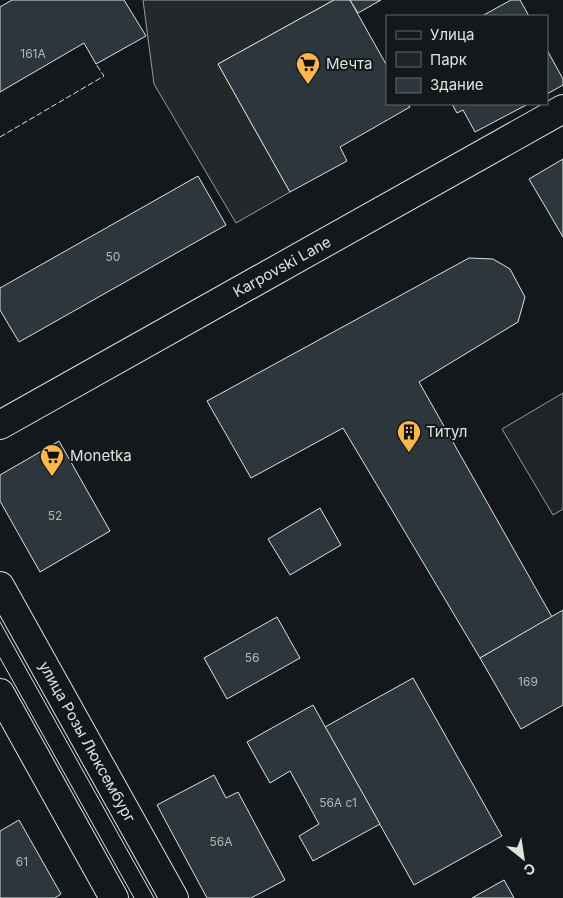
<svg xmlns="http://www.w3.org/2000/svg" width="563" height="898" font-family="Inter,sans-serif">
<style>
.green{fill:#202428;stroke:#939e99}
.parking{fill:#24282b;stroke:#939e99}
.building{fill:#2c363c;stroke:#d8e6dc}
.lines{fill:none;stroke-linecap:round;stroke-linejoin:round}
.minor-casing{stroke:#d8e6dc;stroke-width:30}
.secondary-casing{stroke:#d8e6dc;stroke-width:30}
.minor{stroke:#14181c;stroke-width:28}
.secondary{stroke:#14181c;stroke-width:28}
.tram{stroke:#d8e6dc;stroke-width:1}
.fence{stroke:#d8e6dc;stroke-width:1;stroke-dasharray:6 2.5;stroke-linecap:butt}
.labels{text-anchor:middle;stroke-width:4;stroke-linejoin:round;paint-order:stroke}
.number-label{font-size:12px;fill:#adbab4}
.poi-label{font-size:15px;fill:#d8e6dc;stroke:#14181c;text-anchor:start}
.street-label{font-size:15px;fill:#d8e6dc;stroke:#14181c}
</style>
<rect width="100%" height="100%" fill="#14181c"/>
<path class="green" d="M563 393V509L553 515 502 429Z"/>
<path class="parking" d="M143 0H334L218 64 290 192 236 223 154 84Z"/>
<g class="building">
<path d="M12 0H124L146 36 96 64 84 43 0 92V7Z"/>
<path d="M334 0H350L387 66V104H408L410 107 340 147 347 161 290 192 218 64Z"/>
<path d="M350 0H381L358 13Z"/>
<path d="M511 0H520L529 16H482Z"/>
<path d="M547 50 563 79V85L547 94Z"/>
<path d="M452 104H528L475 132 463 110 457 113Z"/>
<path d="M563 159V237L529 179Z"/>
<path d="M198 176 226 225 19 342 0 310V288Z"/>
<path d="M469 258 493 259 510 269 525 297 518 322 419 382 552 617 480 658 343 428 251 478 207 401Z"/>
<path d="M59 441 110 531 40 572 0 501V475Z"/>
<path d="M320 508 341 545 290 575 268 539Z"/>
<path d="M563 610V705L521 729 480 658Z"/>
<path d="M277 617 300 658 227 699 204 658Z"/>
<path d="M413 678 502 836 414 885 325 727Z"/>
<path d="M313 705 380 824 313 861 299 836 319 824 290 771 270 783 247 742Z"/>
<path d="M214 775 226 798 238 792 285 880 251 898H207L157 805Z"/>
<path d="M19 820 61 894 55 898H0V831Z"/>
<path d="M504 880 514 898H472Z"/>
</g>
<g class="lines">
<g class="minor-casing">
<path id="minor" d="M0 425 563 109"/>
</g>
<g class="secondary-casing">
<g id="secondary">
<path d="M0 586 174 898"/>
<path d="M0 693 114 898"/>
</g>
</g>
<use href="#minor" class="minor"/>
<use href="#secondary" class="secondary"/>
<g class="tram">
<path d="M0 622 154 898"/>
<path d="M0 658 134 898"/>
</g>
<path class="fence" d="M0 137 104 76 96 64"/>
</g>
<defs>
<g id="supermarket-pin" transform="scale(1.25)"><path d="M0 17L-7.5 6A9.5 9.5 0 1 1 7.5 6Z" fill="#ffb74d" stroke="#14181c"/><path d="M-6-5.5h2.5l.6 2H6L4.5 2H-2.5L-4.4-4H-6ZM-1.5 3.2a1.3 1.3 0 1 0 .1 0ZM3 3.2a1.3 1.3 0 1 0 .1 0Z" fill="#111"/></g>
<g id="building-pin" transform="scale(1.25)"><path d="M0 17L-7.5 6A9.5 9.5 0 1 1 7.5 6Z" fill="#ffb74d" stroke="#14181c"/><path d="M-4-6H4V6H1V3H-1V6H-4ZM-2.5-4.3h1.7v1.8h-1.7ZM.8-4.3h1.7v1.8H.8ZM-2.5-1h1.7V.8h-1.7ZM.8-1h1.7V.8H.8Z" fill="#111"/></g>
</defs>
<g fill-rule="evenodd">
<use href="#supermarket-pin" x="308" y="64"/>
<use href="#building-pin" x="409" y="432"/>
<use href="#supermarket-pin" x="52" y="456"/>
</g>
<g class="labels">
<g class="number-label">
<text x="33" y="58">161А</text>
<text x="113" y="261">50</text>
<text x="55" y="520">52</text>
<text x="252" y="662">56</text>
<text x="528" y="686">169</text>
<text x="338" y="807">56А с1</text>
<text x="221" y="846">56А</text>
<text x="22" y="866">61</text>
</g>
<g class="poi-label">
<text x="326" y="69">Мечта</text>
<text x="426" y="437">Титул</text>
<text x="70" y="461">Monetka</text>
</g>
<g class="street-label">
<text transform="translate(282 267) rotate(-29)" y="5">Karpovski Lane</text>
<text transform="translate(87 742) rotate(61)" y="5">улица Розы Люксембург</text>
</g>
</g>
<rect x="386" y="15" width="162" height="90" fill="#14181c" stroke="#626a69"/>
<rect x="396" y="31" width="25" height="8" fill="#14181c" stroke="#626a69"/>
<text x="430" y="40" font-size="15" fill="#d8e6dc">Улица</text>
<rect x="396" y="52" width="25" height="15" fill="#202428" stroke="#626a69"/>
<text x="430" y="65" font-size="15" fill="#d8e6dc">Парк</text>
<rect x="396" y="78" width="25" height="15" fill="#2c363c" stroke="#626a69"/>
<text x="430" y="90" font-size="15" fill="#d8e6dc">Здание</text>
<g transform="translate(523 858) rotate(150)" stroke="#14181c" stroke-width="4" paint-order="stroke">
<path d="M0-4L9 19L0 12L-9 19Z" fill="#d8e6dc"/>
<text y="-8" font-size="14" font-weight="bold" text-anchor="middle" fill="#d8e6dc">С</text>
</g>
</svg>
